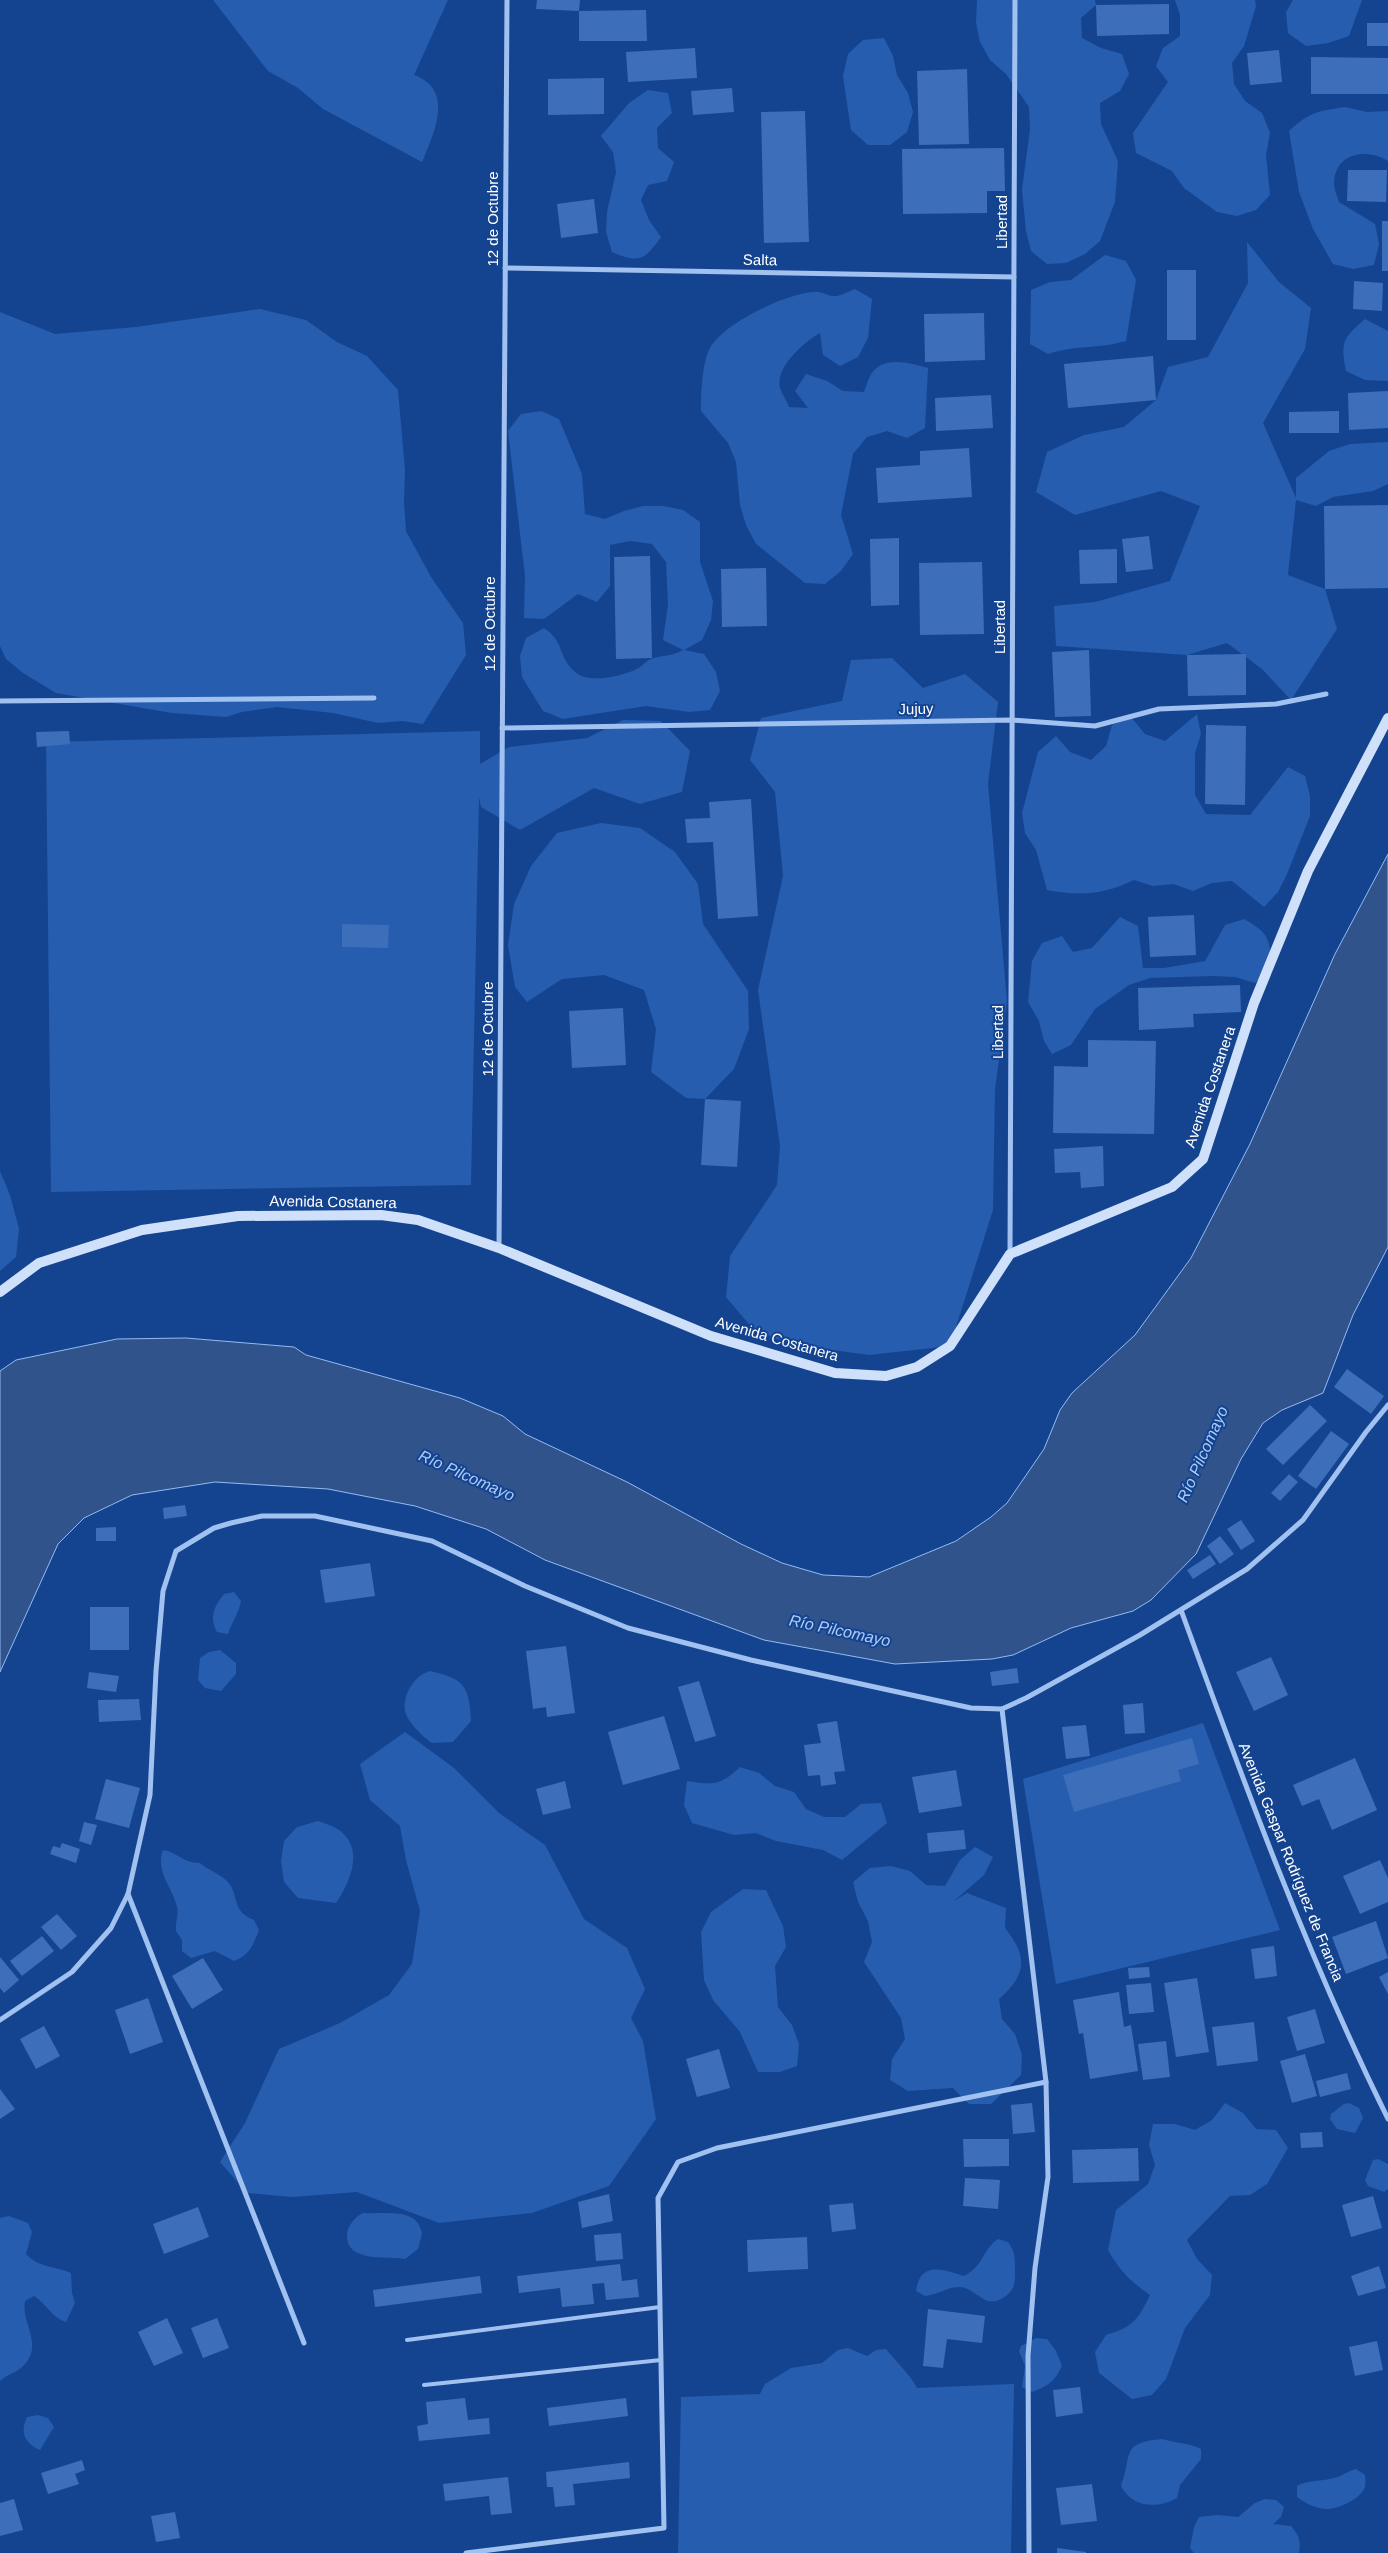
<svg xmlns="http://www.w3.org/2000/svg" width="1388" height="2553" font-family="Arial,sans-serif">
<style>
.green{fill:#265daf}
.water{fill:#30538c;stroke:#93bbf4}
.building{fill:#3d6eb9}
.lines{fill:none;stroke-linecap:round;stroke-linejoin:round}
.lane{stroke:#a1c1f1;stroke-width:4}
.street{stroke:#a1c1f1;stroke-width:5}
.secondary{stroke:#cfe0fb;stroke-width:10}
.labels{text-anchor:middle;stroke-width:4;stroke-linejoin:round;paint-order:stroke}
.street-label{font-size:15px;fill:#fff;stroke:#144490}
.water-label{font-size:16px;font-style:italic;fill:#adcbf8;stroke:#144490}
</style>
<rect width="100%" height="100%" fill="#144490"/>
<g class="green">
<path d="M213 0H448L414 75C455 90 434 133 422 162L323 109 298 88 268 71Z"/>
<path d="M977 0H1095L1096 5 1081 18 1082 38 1101 48 1122 54 1129 74 1120 91 1100 103 1101 124 1118 161 1115 202 1100 241 1085 254 1066 263 1047 264 1031 251 1026 231 1022 190 1030 129 1029 107 1006 74 990 60 980 42 976 23Z"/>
<path d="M1175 0H1255L1256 6 1244 46 1232 63 1234 84 1245 101 1262 113 1270 133 1266 155 1270 195 1256 210 1237 216 1217 212 1184 188 1172 171 1136 153 1133 133 1168 82 1156 66 1163 48 1180 36V15Z"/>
<path d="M1293 0H1362L1349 36 1328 43 1306 46 1288 33 1286 12Z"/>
<path d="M884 38 893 56 897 75 908 93 913 112 907 132 890 145H868L851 130 843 76 848 54 863 40Z"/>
<path d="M648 90 668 93 672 113 657 128 658 148 674 162 667 181 648 185 641 200 649 220 661 237C645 260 639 264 612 252L606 232 607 212 616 172 613 152 601 136 629 103Z"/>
<path d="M1345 107 1367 112 1388 111V161C1367 148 1336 152 1334 182 1334 188 1337 196 1339 202L1375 224 1379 244 1374 265 1353 269 1333 264 1313 229 1299 192 1289 131C1308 113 1318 111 1345 107Z"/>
<path d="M1247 242 1279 282 1311 308 1305 349 1263 423 1296 498V478L1329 451 1350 444 1388 442V484L1373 491 1333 497 1316 506 1296 500 1288 575 1325 589 1337 629 1291 700 1262 669 1227 643 1187 655 1056 646 1054 606 1095 602 1170 581 1200 506 1161 491 1075 515 1036 492 1047 452 1084 435 1124 427 1156 400 1168 367 1208 357 1248 283Z"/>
<path d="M1105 255 1126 261 1136 280 1126 341C1098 349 1075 345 1048 354L1030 344 1031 290 1050 282 1071 280Z"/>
<path d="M855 289 872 299 868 338 858 357 840 366 823 355 820 333C804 342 775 367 780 388 782 394 787 401 789 407L808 408 795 391 806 374 827 381 843 391 864 392C866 387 868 379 871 374 884 355 910 363 928 368L925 428 907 438 887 431 867 437 853 454 841 515 853 554 841 571 825 584 805 583 756 544 746 525 740 505 736 462 728 443 701 411C701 394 702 365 709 350 720 325 788 292 815 292 821 291 827 296 833 296 840 297 849 291 855 289Z"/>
<path d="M260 309 306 320 337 342 367 356 398 390 405 470 404 502 406 531 431 577 463 623 466 655 423 724 402 721 378 723 333 713 277 707 242 712 226 717 172 713 56 693 23 673 6 659 0 646V312L55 334 136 327Z"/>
<path d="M1365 319 1388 331V381L1365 380 1346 371C1340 342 1343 338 1365 319Z"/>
<path d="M541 411 559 419 582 474 585 514 605 519 624 511 643 506H663L683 510 700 522V562L713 601 711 620 702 640 684 650 704 654 716 672 720 691 710 710 689 712 646 706 563 719 543 711 522 677 520 656 526 638 544 628C564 641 558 656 574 671 588 685 622 676 637 669 643 666 647 659 654 658 665 655 673 656 683 650L663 640 668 605 666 562 652 544 630 541 610 545V586L597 602 578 594 544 619 524 618 525 576 508 431 521 414Z"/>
<path d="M892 658 923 688 965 674 998 702 988 784 1007 1001 995 1089 993 1210 950 1346 869 1355 789 1344 753 1329 726 1297 730 1256 777 1185 780 1146 758 990 783 876 775 792 750 760 761 718 842 701 851 660Z"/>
<path d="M1197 714 1201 734 1195 753V795L1206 814 1250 815 1288 767 1305 776 1310 796V816L1287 874 1278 892 1264 907 1232 881 1212 883 1193 891 1173 884 1153 886 1134 880C1103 895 1079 896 1047 890L1036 850 1025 833 1022 813 1038 752 1056 736 1070 752 1091 760 1106 746 1112 725 1131 717 1145 734 1165 741Z"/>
<path d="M623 720 661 721 690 751 682 792 640 804 594 788 520 830 481 807 479 797 471 1185 51 1192 46 742 480 731V764L509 747 587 738Z"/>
<path d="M601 823 640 828 675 852 698 884 703 924 748 991 749 1029 734 1069 705 1099 686 1098 651 1072 656 1029 644 990 604 975 562 979 527 1002 515 987 508 945 514 904 531 866 557 833Z"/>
<path d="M1120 917 1138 926 1143 968H1164L1205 961 1225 925 1244 919C1269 933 1271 939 1270 968L1255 983 1235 977 1213 976 1150 978 1129 985 1095 1009 1071 1045 1052 1054 1044 1041 1039 1021 1028 1002 1032 961 1042 943 1062 936 1073 952 1092 948Z"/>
<path d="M0 1171 10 1195 19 1229 16 1257 0 1271Z"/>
<path d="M234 1592 241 1601C239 1613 232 1621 228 1634L217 1632C209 1617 214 1607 224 1594Z"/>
<path d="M220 1650 236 1663V1674L221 1691 205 1688 198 1680 200 1658 209 1652Z"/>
<path d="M430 1671C465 1679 469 1686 471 1721L453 1742 432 1743C423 1737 408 1723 405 1711 402 1694 415 1675 430 1671Z"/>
<path d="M1203 1723 1280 1930 1056 1984 1023 1779Z"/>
<path d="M405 1732 454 1768 499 1813 545 1845 584 1919 627 1948 645 1989 631 2018 643 2041 656 2119 609 2186 532 2213 439 2223 357 2192 292 2197 247 2193 220 2162 245 2123 279 2049 340 2023 389 1995 412 1964 420 1911 406 1860 400 1826 370 1800 360 1764Z"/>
<path d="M740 1767 759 1773 775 1786 794 1792 806 1809 824 1817H845L861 1804 881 1803 887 1823 842 1860 823 1850 776 1841 756 1833 734 1835 692 1823 684 1805 687 1781C713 1785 720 1786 740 1767Z"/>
<path d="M318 1821C323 1823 331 1825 336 1828 366 1846 351 1881 336 1903L298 1898 284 1882 281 1861 284 1841 297 1827Z"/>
<path d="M975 1847 993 1857 984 1875 954 1901 967 1893 1006 1908 1005 1928C1028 1957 1027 1974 999 1999L1002 2019 1015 2034 1022 2055 1021 2075 991 2104H969L953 2088 908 2091 890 2080 892 2059 905 2039 901 2018 864 1962 872 1942 868 1921 858 1902 853 1882 870 1868 891 1866 910 1871 926 1885 945 1886 960 1860Z"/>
<path d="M163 1850C177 1852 185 1864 200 1863 208 1870 218 1873 226 1880 241 1894 229 1910 254 1920L259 1930C253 1945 250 1955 234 1961L215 1951 191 1958 182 1951V1940L176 1931C175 1923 179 1914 177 1907 172 1886 155 1872 163 1850Z"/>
<path d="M743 1889 766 1890 783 1926 786 1947 775 1966 778 2007 792 2025 799 2044 797 2066 780 2072H758L740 2032 713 2000 704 1980 701 1932 711 1912Z"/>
<path d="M1225 2103 1243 2113 1256 2129 1276 2130 1288 2148 1267 2184 1250 2195 1230 2196 1187 2240 1197 2259 1212 2275 1210 2295 1185 2328 1166 2379 1152 2395 1132 2399 1099 2373 1095 2352 1106 2335C1133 2327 1138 2320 1150 2295 1131 2282 1119 2270 1108 2250L1116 2210 1148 2184 1155 2165 1149 2145 1153 2124H1175L1195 2130 1212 2120Z"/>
<path d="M1349 2103 1359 2108 1363 2118 1355 2133 1337 2129 1330 2119 1331 2114 1344 2104Z"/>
<path d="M1378 2159 1388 2164V2189L1384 2192 1368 2186 1365 2180 1373 2160Z"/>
<path d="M363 2213C383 2215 418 2206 422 2234L418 2249 405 2259C387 2256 345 2263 347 2234 348 2225 355 2217 363 2213Z"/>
<path d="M9 2216 28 2223 32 2232 26 2254C39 2268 55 2266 71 2273L72 2293 75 2303 66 2322C52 2318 47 2304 34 2296L25 2301C21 2323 43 2343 25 2364 18 2373 8 2373 0 2381V2218Z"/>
<path d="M998 2239 1008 2242C1016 2252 1015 2262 1015 2275 1015 2283 1014 2290 1007 2295 984 2313 979 2288 959 2287 947 2287 937 2295 925 2296L916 2291C920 2261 942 2269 964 2276 985 2265 981 2251 998 2239Z"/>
<path d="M1036 2338 1047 2339 1056 2351 1062 2366C1055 2381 1047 2387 1032 2392L1022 2387 1025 2366 1019 2351 1021 2346Z"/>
<path d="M848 2348 867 2356 876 2350 886 2349C896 2362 910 2374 917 2388L1014 2384 1011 2553H678L681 2397 760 2394 765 2384 791 2368 822 2363 838 2350Z"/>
<path d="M38 2415 48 2418 54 2427 40 2450C24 2443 20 2432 27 2417Z"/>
<path d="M1162 2439C1175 2443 1190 2443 1201 2449V2459L1180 2485 1177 2498C1158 2509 1132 2508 1121 2486 1133 2453 1120 2443 1162 2439Z"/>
<path d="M1356 2469 1365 2475C1365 2478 1366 2483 1365 2487 1361 2499 1337 2510 1325 2509 1315 2508 1305 2503 1297 2497V2486C1310 2479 1324 2482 1337 2477 1344 2475 1348 2471 1356 2469Z"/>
<path d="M1265 2499 1276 2500 1284 2507 1281 2517 1273 2524 1291 2526C1299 2535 1301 2541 1299 2553H1194L1190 2548 1194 2527 1199 2517 1218 2515 1238 2517 1255 2503Z"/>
</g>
<path class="water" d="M1388 854V1247L1353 1315 1323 1393 1282 1410 1263 1423 1241 1459 1196 1554 1151 1600 1133 1611 1071 1628 1013 1655 992 1659 895 1664 764 1640 545 1560 486 1529 415 1506 328 1489 215 1482 132 1495 84 1518 58 1544 0 1672V1371L16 1360 117 1339 186 1338 294 1347 306 1355 460 1398 503 1416 525 1434 627 1482 741 1544 782 1563 823 1575 869 1577 956 1541 991 1517 1007 1503 1044 1449 1060 1410 1072 1393 1135 1335 1191 1258 1250 1144 1335 954Z"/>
<g class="building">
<path d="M537 0H580L579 11 536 9Z"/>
<path d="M1169 4V34L1097 36 1096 5Z"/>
<path d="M646 10 647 41H579V11Z"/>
<rect x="1367" y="23" width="21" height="23"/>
<path d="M695 48 697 78 628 82 626 52Z"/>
<path d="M1279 50 1282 82 1250 85 1247 53Z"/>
<path d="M1311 57 1388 58V94H1311Z"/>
<path d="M967 69 969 144 919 145 917 71Z"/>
<path d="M604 78V114L548 115V79Z"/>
<path d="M732 88 734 112 693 115 691 91Z"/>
<path d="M805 111 809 242 764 243 761 112Z"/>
<path d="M1004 148 1005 191H987V213L903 214 902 149Z"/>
<path d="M1348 170H1387L1386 202 1347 201Z"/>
<path d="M594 199 598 233 561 238 557 204Z"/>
<rect x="1382" y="221" width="6" height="50"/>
<rect x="1167" y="270" width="29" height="70"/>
<path d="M1354 281 1383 283 1382 311 1353 309Z"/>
<path d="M984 313 985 360 925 362 924 314Z"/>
<path d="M1153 356 1156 400 1068 408 1064 364Z"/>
<path d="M1388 391V428L1349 430 1348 393Z"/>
<path d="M991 395 993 428 936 431 935 398Z"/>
<path d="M1339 411V433H1289V412Z"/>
<path d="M969 448 972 497 878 503 876 468 920 465V451Z"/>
<path d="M1388 505V588L1325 589 1324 506Z"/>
<path d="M1149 536 1153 569 1126 572 1122 539Z"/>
<path d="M899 538V605L871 606 870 539Z"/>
<path d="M1117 549V583L1080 584 1079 550Z"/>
<path d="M650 556 652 658 616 659 614 557Z"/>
<path d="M982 562 984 634 920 635 919 563Z"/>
<path d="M766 568 767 626 722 627 721 569Z"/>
<path d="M1089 650 1091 716 1055 717 1052 652Z"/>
<path d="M1246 654V695L1188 696 1187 655Z"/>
<path d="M1206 725 1246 726 1245 805 1205 804Z"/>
<path d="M69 731 70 744 37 747 36 732Z"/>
<path d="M751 799 758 916 718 919 713 842 687 843 685 819 710 818 709 802Z"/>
<path d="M1194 915 1196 955 1150 957 1148 917Z"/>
<path d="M342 924 389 925 388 948 342 947Z"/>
<path d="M1240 985 1241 1012 1193 1014 1194 1027 1139 1030 1138 988Z"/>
<path d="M623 1008 626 1065 572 1068 569 1011Z"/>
<path d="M1088 1040 1156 1041 1154 1134 1053 1133 1054 1066 1088 1067Z"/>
<path d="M705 1099 741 1101 737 1167 701 1165Z"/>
<path d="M1103 1146 1104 1186 1081 1188 1080 1172 1055 1173 1054 1149Z"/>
<path d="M1347 1369 1384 1396 1371 1414 1334 1387Z"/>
<path d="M1310 1405 1327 1421 1283 1465 1266 1449Z"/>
<path d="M1331 1431 1349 1444 1316 1489 1298 1476Z"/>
<path d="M1289 1474 1298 1482 1280 1501 1271 1493Z"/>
<path d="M185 1505 187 1516 164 1519 163 1508Z"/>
<path d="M1241 1520 1255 1541 1241 1550 1227 1529Z"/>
<path d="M116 1527V1541H96V1528Z"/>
<path d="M1220 1536 1234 1554 1220 1564 1207 1546Z"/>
<path d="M1210 1555 1216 1564 1193 1579 1187 1570Z"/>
<path d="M370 1563 375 1596 325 1603 320 1570Z"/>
<rect x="90" y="1607" width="39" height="43"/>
<path d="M566 1646 575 1713 547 1717 546 1707 533 1709 526 1651Z"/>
<path d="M1271 1657 1288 1695 1254 1711 1236 1672Z"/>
<path d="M1017 1668 1019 1683 992 1686 990 1672Z"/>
<path d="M89 1672 119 1676 116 1692 87 1688Z"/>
<path d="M699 1681 716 1736 695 1742 678 1687Z"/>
<path d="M139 1699 141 1720 99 1722 98 1700Z"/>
<path d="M1143 1703 1145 1733 1125 1734 1123 1705Z"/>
<path d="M664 1716 680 1769 623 1785 608 1732Z"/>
<path d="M837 1721 845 1771 834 1772 836 1784 821 1786 820 1775 808 1776 804 1745 821 1743 817 1724Z"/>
<path d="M1086 1725 1090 1756 1066 1759 1062 1727Z"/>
<path d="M1192 1738 1199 1764 1178 1770 1181 1781 1074 1812 1063 1775Z"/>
<path d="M1355 1758 1377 1810 1332 1830 1319 1799 1302 1806 1293 1785Z"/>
<path d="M956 1770 962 1806 919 1813 912 1777Z"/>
<path d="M106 1779 140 1788 129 1828 95 1819Z"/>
<path d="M565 1781 571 1808 543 1815 536 1789Z"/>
<path d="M84 1822 97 1825 91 1845 79 1841Z"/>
<path d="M964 1830 966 1849 929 1853 927 1833Z"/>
<path d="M62 1843 80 1849 76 1863 50 1854 53 1846 60 1848Z"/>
<path d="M1380 1860 1388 1878V1902L1360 1914 1343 1876Z"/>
<path d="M57 1914 77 1936 61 1950 41 1927Z"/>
<path d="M1376 1921 1388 1958 1346 1974 1332 1937Z"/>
<path d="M42 1936 54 1951 22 1976 10 1961Z"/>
<path d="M1274 1946 1277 1976 1255 1979 1251 1949Z"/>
<path d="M0 1957 19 1980 4 1993 0 1988Z"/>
<path d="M203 1958 223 1990 192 2009 172 1976Z"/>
<path d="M1149 1967 1150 1977 1129 1979 1128 1968Z"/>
<path d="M1388 1972V1994L1379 1977Z"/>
<path d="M1197 1978 1209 2052 1176 2057 1164 1983Z"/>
<path d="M1151 1983 1154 2012 1129 2014 1126 1985Z"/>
<path d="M1119 1992 1124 2027 1131 2025 1138 2071 1090 2079 1083 2033 1079 2034 1073 2000Z"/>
<path d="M148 1998 163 2042 130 2054 115 2010Z"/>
<path d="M1315 2009 1325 2043 1297 2051 1287 2017Z"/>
<path d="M1254 2022 1258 2061 1217 2066 1212 2027Z"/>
<path d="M44 2026 60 2056 36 2069 20 2039Z"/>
<path d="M1166 2041 1170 2077 1143 2080 1138 2044Z"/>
<path d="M719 2049 730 2088 697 2097 686 2059Z"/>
<path d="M1305 2054 1317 2096 1292 2103 1280 2061Z"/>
<path d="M1347 2073 1351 2089 1320 2097 1316 2081Z"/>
<path d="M0 2089 15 2109 0 2119Z"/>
<path d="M1032 2103 1035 2132 1013 2134 1011 2105Z"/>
<path d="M1322 2132 1323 2147 1301 2148 1300 2133Z"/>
<path d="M963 2139H1009V2166L964 2167Z"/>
<path d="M1138 2148 1139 2181 1073 2183 1072 2150Z"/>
<path d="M965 2178 1000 2180 998 2209 963 2206Z"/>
<path d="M609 2194 613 2221 582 2228 578 2202Z"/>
<path d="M1373 2196 1382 2228 1351 2237 1342 2205Z"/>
<path d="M853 2203 856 2229 832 2232 829 2205Z"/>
<path d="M198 2207 209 2237 164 2254 153 2224Z"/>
<path d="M621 2233 623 2259 596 2261 594 2235Z"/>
<path d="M807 2237 808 2269 748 2272 747 2240Z"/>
<path d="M620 2264 622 2281 637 2279 639 2297 606 2300 604 2283 592 2284 594 2304 562 2307 560 2288 519 2293 517 2276Z"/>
<path d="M1379 2266 1386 2288 1358 2296 1351 2276Z"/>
<path d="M480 2276 482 2293 375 2307 373 2290Z"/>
<path d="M928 2309 985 2316 982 2343 947 2339 943 2368 923 2366Z"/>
<path d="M167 2318 183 2353 154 2366 138 2332Z"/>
<path d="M217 2318 229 2348 203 2358 191 2328Z"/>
<path d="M1377 2341 1383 2370 1355 2376 1349 2347Z"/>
<path d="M1080 2387 1083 2413 1056 2417 1053 2390Z"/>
<path d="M465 2398 468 2420 489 2418 490 2434 419 2441 417 2426 428 2424 426 2402Z"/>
<path d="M626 2398 628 2416 549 2426 547 2408Z"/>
<path d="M82 2460 85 2470 75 2474 79 2484 48 2494 41 2473Z"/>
<path d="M629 2462 630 2478 573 2484 575 2505 555 2507 553 2487H547L546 2472Z"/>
<path d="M508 2477 512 2513 491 2515 489 2496 445 2501 443 2484Z"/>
<path d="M1092 2484 1097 2521 1061 2525 1056 2488Z"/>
<path d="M14 2499 23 2530 0 2536V2503Z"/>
<path d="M175 2512 180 2538 156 2542 151 2516Z"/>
<path d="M1057 2548 1086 2552V2553H1057Z"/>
</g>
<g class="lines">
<g class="lane">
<path d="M407 2340 660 2307"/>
<path d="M424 2385 661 2360"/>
</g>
<g class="street">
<path d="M505 268 1014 277"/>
<path d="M0 701 374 698"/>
<path d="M502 728 1012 720 1095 726 1159 709 1276 704 1326 694"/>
<path d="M499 1248 507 0"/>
<path d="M1010 1254 1015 0"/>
<path d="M1181 1610C1244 1783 1306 1953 1388 2119"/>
<path d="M1002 1709 1046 2082 1048 2177 1035 2268 1028 2356 1029 2553"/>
<path d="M128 1894 304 2343"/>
<path d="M0 2020 72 1972 111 1928 128 1894 150 1795 156 1671 163 1591 176 1551 214 1528 231 1523 262 1516H315L432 1541 525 1586 628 1628 751 1660 971 1708 1002 1709 1026 1698 1140 1635 1247 1569 1303 1520 1366 1432 1388 1405"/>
<path d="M466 2553 664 2528 658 2198 678 2162 717 2148 1046 2082"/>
</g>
<path class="secondary" d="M0 1292 39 1263 142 1230 238 1216 381 1215 418 1220 499 1248 711 1336 835 1373 886 1376 917 1367 950 1346 1010 1254 1172 1187 1203 1159 1254 1003 1308 871 1388 718"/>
</g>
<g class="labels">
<g class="street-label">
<text transform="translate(493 219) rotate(-90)" y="5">12 de Octubre</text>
<text transform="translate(1002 222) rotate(-90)" y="5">Libertad</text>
<text transform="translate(760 260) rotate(1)" y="5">Salta</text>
<text transform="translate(490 624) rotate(-90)" y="5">12 de Octubre</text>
<text transform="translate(1000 627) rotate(-90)" y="5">Libertad</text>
<text transform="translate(916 709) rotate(-1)" y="5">Jujuy</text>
<text transform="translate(488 1029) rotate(-90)" y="5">12 de Octubre</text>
<text transform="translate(998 1032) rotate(-90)" y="5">Libertad</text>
<text transform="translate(1210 1087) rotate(-71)" y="5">Avenida Costanera</text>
<text transform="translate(333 1202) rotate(1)" y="5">Avenida Costanera</text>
<text transform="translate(777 1339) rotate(16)" y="5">Avenida Costanera</text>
<text transform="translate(1291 1862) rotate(68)" y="5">Avenida Gaspar Rodríguez de Francia</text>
</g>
<g class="water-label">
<text transform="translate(1202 1454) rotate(-66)" y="6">Río Pilcomayo</text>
<text transform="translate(467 1475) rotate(24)" y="6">Río Pilcomayo</text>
<text transform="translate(840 1630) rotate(12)" y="6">Río Pilcomayo</text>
</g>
</g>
</svg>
